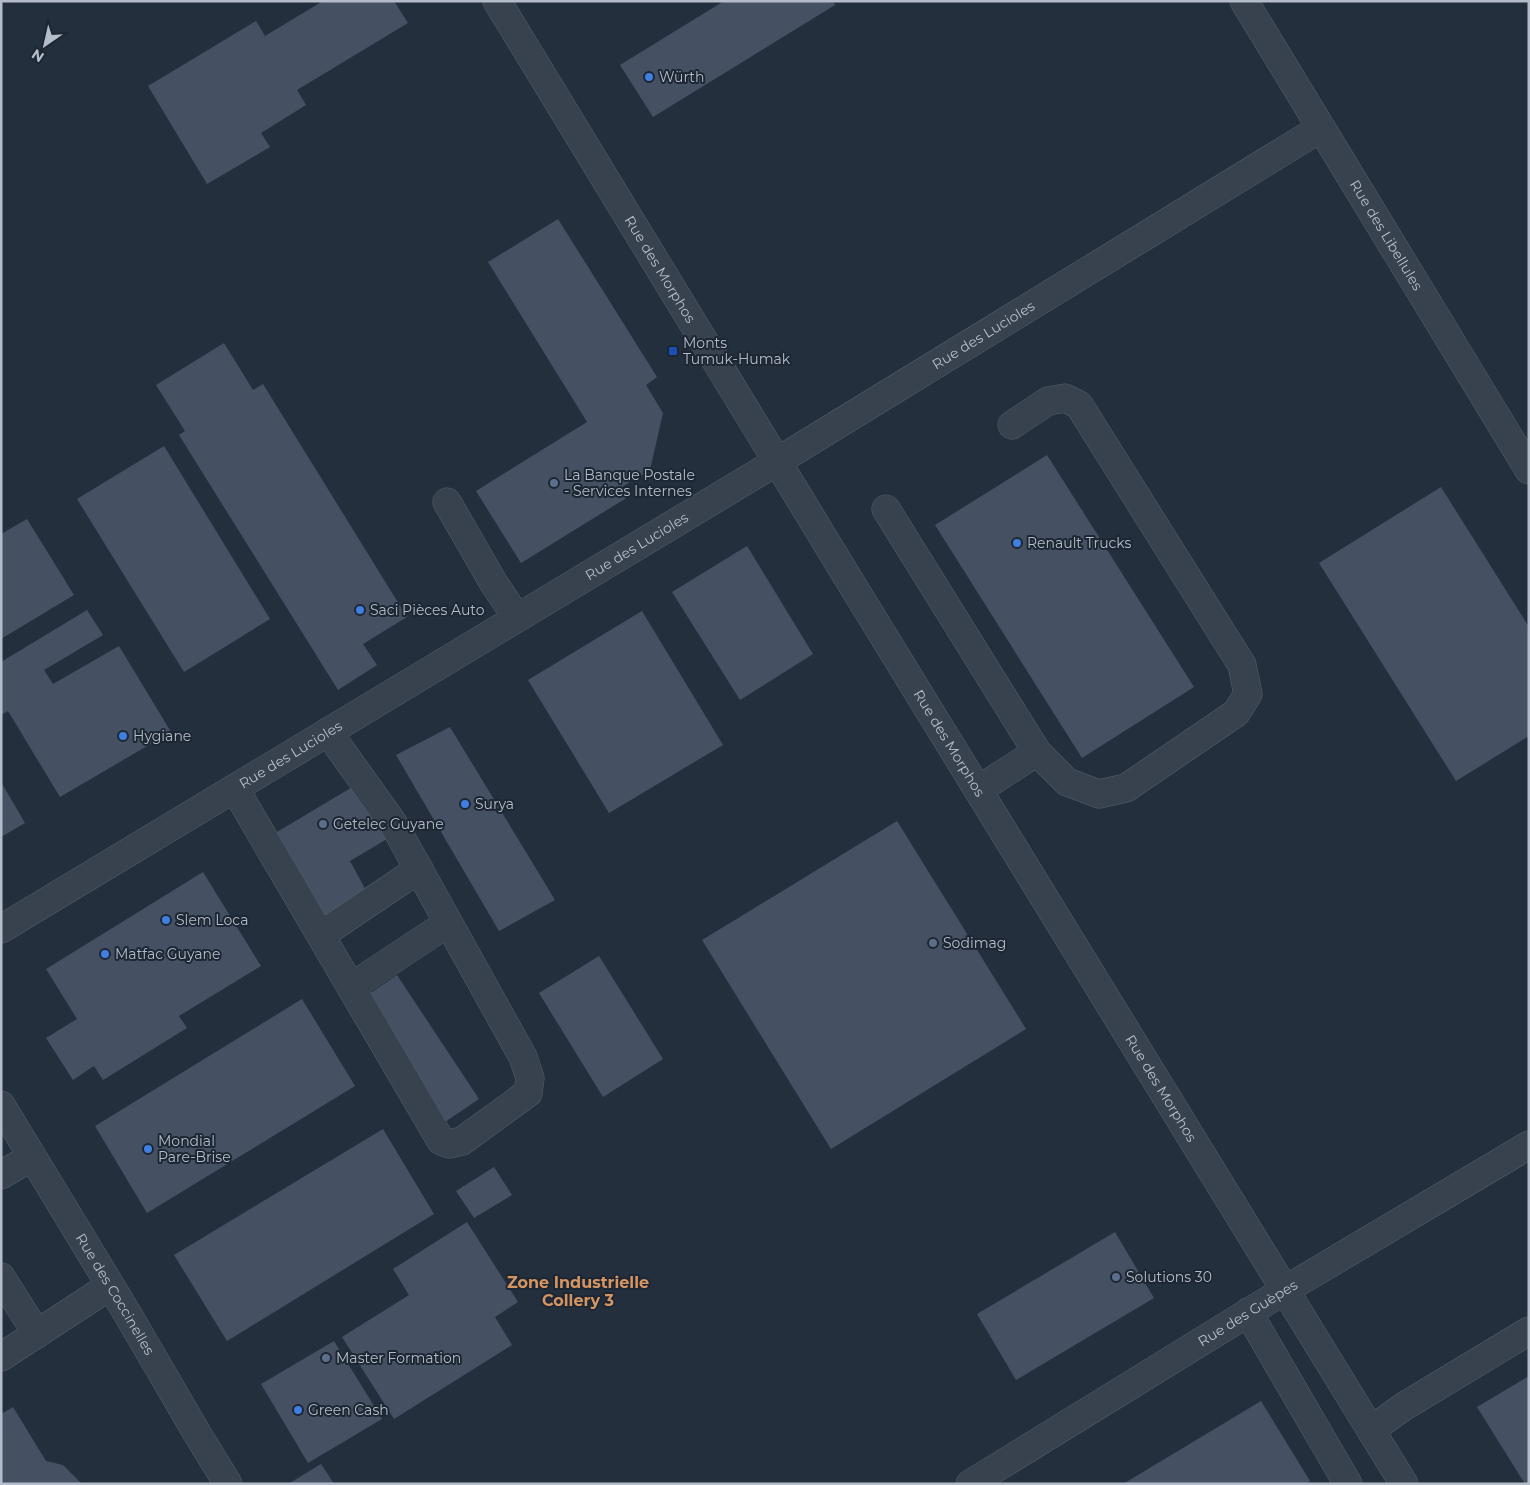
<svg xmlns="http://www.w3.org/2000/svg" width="1530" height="1485" font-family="Montserrat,sans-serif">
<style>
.building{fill:#455162}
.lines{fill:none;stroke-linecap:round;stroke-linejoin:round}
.minor-casing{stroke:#565f6c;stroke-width:29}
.minor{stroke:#38414e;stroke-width:28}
.shop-dot{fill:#3f7fe0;stroke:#1d2633;stroke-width:2}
.transit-dot{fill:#1a4fb4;stroke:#1d2633;stroke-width:2}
.service-dot{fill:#5c6f8a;stroke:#1d2633;stroke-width:2}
.labels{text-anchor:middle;stroke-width:4;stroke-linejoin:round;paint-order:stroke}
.poi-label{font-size:14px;fill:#b4bcc9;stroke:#1d2633;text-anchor:start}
.street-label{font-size:14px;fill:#b4bcc9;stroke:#1d2633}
.quarter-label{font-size:16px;font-weight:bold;fill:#d59563;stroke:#1d2633}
</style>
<rect width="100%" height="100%" fill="#242f3e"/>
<g class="building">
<path d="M323 1H394L408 23 297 90 306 105 261 133 270 147 207 184 148 86 256 21 265 36Z"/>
<path d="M724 1H833L835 5 653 117 620 65Z"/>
<path d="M558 219 657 377 646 385 663 413 650 470 622 487 628 497 521 563 476 491 587 422 488 262Z"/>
<path d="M224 343 253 390 263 384 407 617 363 644 377 665 338 690 179 435 185 431 156 385Z"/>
<path d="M164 446 270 619 184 672 77 499Z"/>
<path d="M1047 455 1194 687 1082 758 935 525Z"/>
<path d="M1441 487 1529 627V736L1456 781 1319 563Z"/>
<path d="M27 519 74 595 1 639V534Z"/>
<path d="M747 546 813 654 740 700 672 592Z"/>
<path d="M87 610 103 635 44 670 53 684 119 646 171 732 60 797 8 711 1 715V662Z"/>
<path d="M642 611 723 745 609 813 528 680Z"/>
<path d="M450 727 555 900 499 931 396 755Z"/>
<path d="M1 782 25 823 1 837Z"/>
<path d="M354 786 387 839 350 861 369 896 326 921 272 835Z"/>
<path d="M897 821 1026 1029 831 1149 702 940Z"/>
<path d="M203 872 261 966 179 1016 187 1028 103 1080 94 1066 73 1080 46 1038 77 1019 46 969Z"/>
<path d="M599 956 663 1059 603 1097 539 993Z"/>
<path d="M397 975 479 1099 445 1122 363 998Z"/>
<path d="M302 999 355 1086 147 1213 95 1126Z"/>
<path d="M383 1129 434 1214 227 1341 174 1255Z"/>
<path d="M494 1167 512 1195 474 1218 456 1191Z"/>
<path d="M467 1222 518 1302 495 1317 512 1345 394 1419 342 1337 409 1295 393 1269Z"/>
<path d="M1115 1232 1154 1298 1016 1380 977 1314Z"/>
<path d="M334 1341 382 1419 308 1463 261 1384Z"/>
<path d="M1529 1376V1484H1525L1477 1407Z"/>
<path d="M1261 1401 1310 1481 1306 1484H1123Z"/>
<path d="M13 1407 46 1461 63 1465 82 1484H1V1414Z"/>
<path d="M321 1464 334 1484H288Z"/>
</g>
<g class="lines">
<g class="minor-casing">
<g id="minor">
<path id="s1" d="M497 1 851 583 1404 1484"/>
<path id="s2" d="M1244 1 1529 470"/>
<path d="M1012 425 1048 401 1065 398 1079 405 1242 665 1248 694 1236 713 1126 788 1099 794 1067 782 1037 752"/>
<path d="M447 502 493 582 517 618"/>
<path d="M886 509 1037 752 978 790"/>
<path d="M235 789 441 1141 449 1144 462 1141 528 1093 530 1078 523 1057 393 823 338 746 329 731"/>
<path id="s3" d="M1 929 778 461 1321 128"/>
<path d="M321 935 419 869"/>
<path d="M351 987 448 923"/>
<path id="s4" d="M1 1105 127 1313 198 1435 228 1484"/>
<path d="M1 1175 32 1157"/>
<path d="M1 1277 37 1334"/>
<path d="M1248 1312 1348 1484"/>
<path d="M1 1357 110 1286"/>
<path d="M1371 1430 1403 1407 1529 1331"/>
<path id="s5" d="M970 1484 1285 1290 1529 1145"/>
</g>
</g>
<use href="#minor" class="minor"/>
</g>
<g class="shop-dot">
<circle cx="649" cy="77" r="5"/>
<circle cx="1017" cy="543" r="5"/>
<circle cx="360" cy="610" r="5"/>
<circle cx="123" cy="736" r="5"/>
<circle cx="465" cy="804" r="5"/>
<circle cx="166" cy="920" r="5"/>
<circle cx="105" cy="954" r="5"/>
<circle cx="148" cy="1149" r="5"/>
<circle cx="298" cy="1410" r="5"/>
</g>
<rect class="transit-dot" x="668" y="346" width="10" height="10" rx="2.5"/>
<g class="service-dot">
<circle cx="554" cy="483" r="5"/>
<circle cx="323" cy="824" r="5"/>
<circle cx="933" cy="943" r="5"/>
<circle cx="1116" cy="1277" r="5"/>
<circle cx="326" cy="1358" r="5"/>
</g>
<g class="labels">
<g class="poi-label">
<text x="659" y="82">Würth</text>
<text x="683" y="348">Monts<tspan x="683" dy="16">Tumuk-Humak</tspan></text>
<text x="564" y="480">La Banque Postale<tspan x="564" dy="16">- Services Internes</tspan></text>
<text x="1027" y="548">Renault Trucks</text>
<text x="370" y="615">Saci Pièces Auto</text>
<text x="133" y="741">Hygiane</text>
<text x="475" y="809">Surya</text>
<text x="333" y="829">Getelec Guyane</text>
<text x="176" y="925">Slem Loca</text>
<text x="943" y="948">Sodimag</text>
<text x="115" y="959">Matfac Guyane</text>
<text x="158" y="1146">Mondial<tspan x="158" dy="16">Pare-Brise</tspan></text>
<text x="1126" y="1282">Solutions 30</text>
<text x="336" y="1363">Master Formation</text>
<text x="308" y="1415">Green Cash</text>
</g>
<g class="street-label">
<text dy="5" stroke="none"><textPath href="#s2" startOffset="274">Rue des Libellules</textPath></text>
<text dy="5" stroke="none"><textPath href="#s1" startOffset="314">Rue des Morphos</textPath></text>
<text dy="5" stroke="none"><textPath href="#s3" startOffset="1148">Rue des Lucioles</textPath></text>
<text dy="5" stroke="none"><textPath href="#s3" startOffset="742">Rue des Lucioles</textPath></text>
<text dy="5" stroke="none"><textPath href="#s1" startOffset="869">Rue des Morphos</textPath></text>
<text dy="5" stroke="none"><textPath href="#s3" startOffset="338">Rue des Lucioles</textPath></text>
<text dy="5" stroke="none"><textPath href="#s1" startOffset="1274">Rue des Morphos</textPath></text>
<text dy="5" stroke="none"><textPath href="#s4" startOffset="221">Rue des Coccinelles</textPath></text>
<text dy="5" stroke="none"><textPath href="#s5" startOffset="326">Rue des Guèpes</textPath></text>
</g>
<g class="quarter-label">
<text x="578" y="1288">Zone Industrielle<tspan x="578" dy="18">Collery 3</tspan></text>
</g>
</g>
<rect width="1530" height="1485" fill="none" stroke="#b4bcc9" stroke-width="5"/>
<g transform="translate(45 45) rotate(214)" stroke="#1d2633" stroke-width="4" paint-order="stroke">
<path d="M0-4L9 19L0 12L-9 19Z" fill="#b4bcc9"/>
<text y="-8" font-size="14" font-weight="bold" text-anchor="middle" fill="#b4bcc9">N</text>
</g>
</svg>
